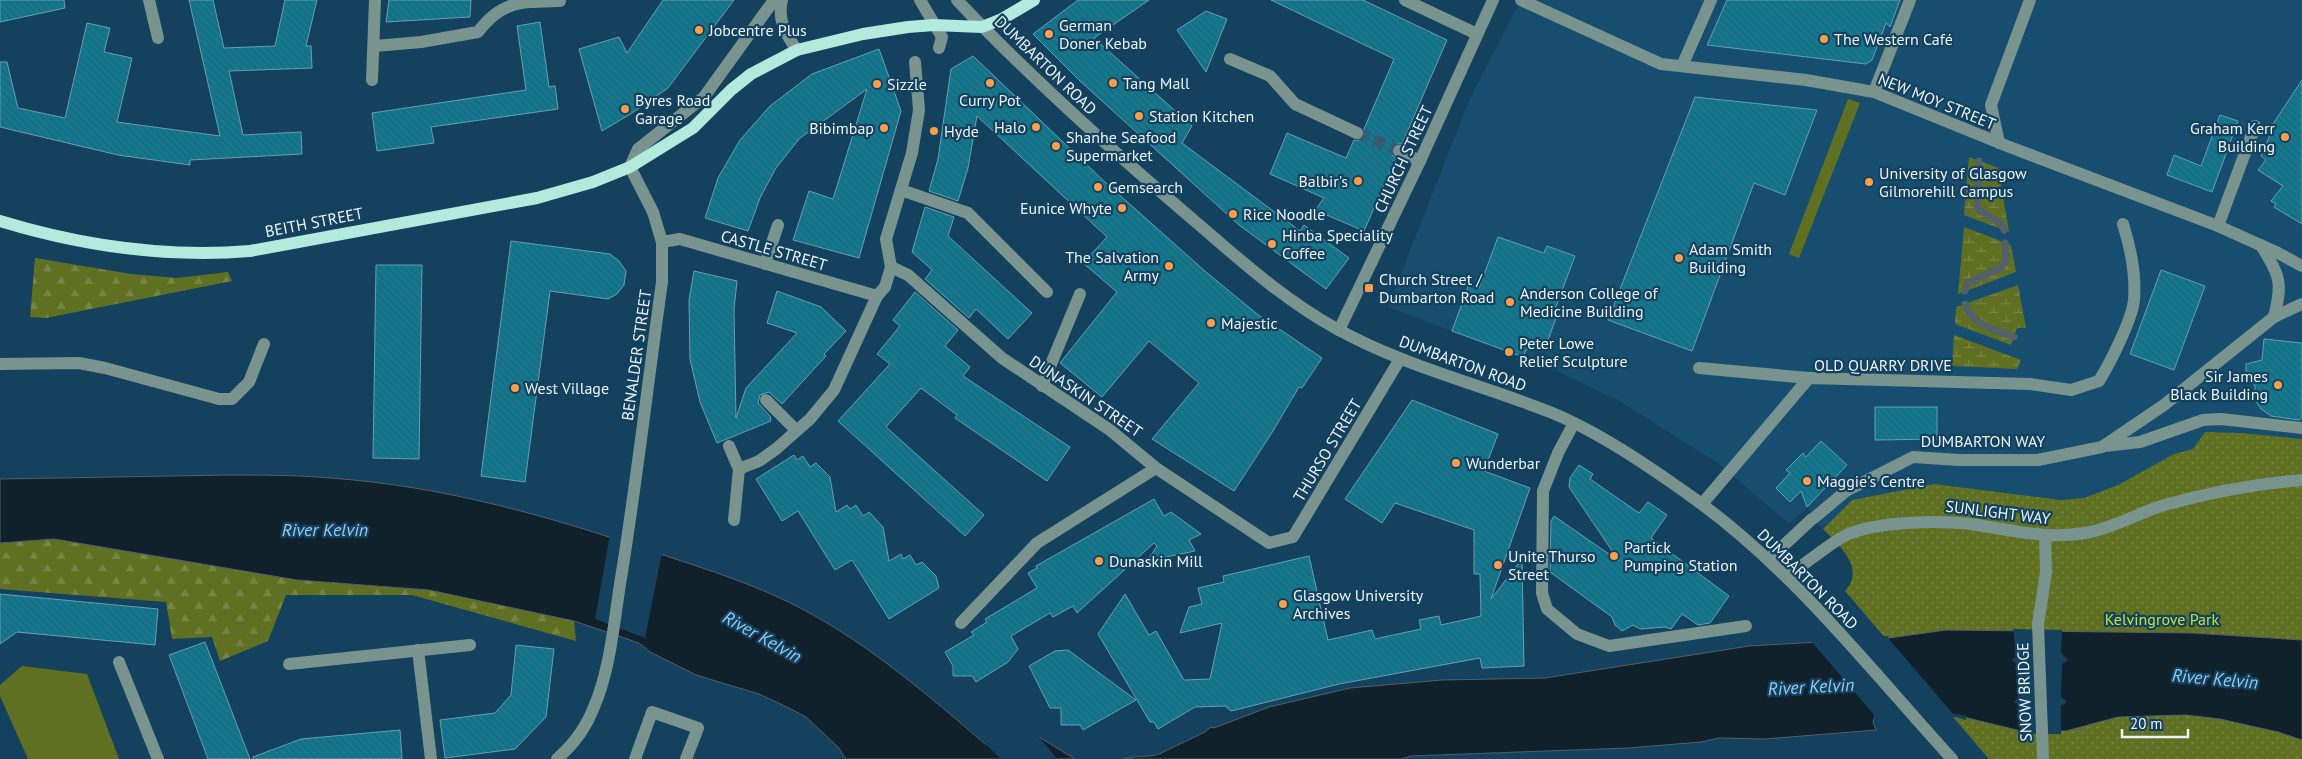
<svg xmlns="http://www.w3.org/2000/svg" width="2302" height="759" font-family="'PT Sans',sans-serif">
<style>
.built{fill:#174d6e}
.grass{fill:#607023}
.forest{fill:url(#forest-firs)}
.wetland{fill:url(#wetland-marsh)}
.park{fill:url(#park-dots)}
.water{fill:#10212c;stroke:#52606a}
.pier{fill:#14415d}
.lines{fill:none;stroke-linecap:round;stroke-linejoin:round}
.stream{stroke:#52606a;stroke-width:7}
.building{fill:url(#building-back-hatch);stroke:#64a0b4}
.minor-tunnel{stroke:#345c75;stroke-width:12;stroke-dasharray:12 6;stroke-linecap:butt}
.minor{stroke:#79948e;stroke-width:12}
.major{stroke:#b3eade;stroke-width:12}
.poi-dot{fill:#f99f4e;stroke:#14415d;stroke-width:2}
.labels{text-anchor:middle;stroke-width:4.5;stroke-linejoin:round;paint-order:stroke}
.poi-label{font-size:16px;fill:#ebf4fb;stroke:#14415d;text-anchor:start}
.street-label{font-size:16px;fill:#ebf4fb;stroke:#14415d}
.park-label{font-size:16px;fill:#c3e33c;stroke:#14415d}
.water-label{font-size:18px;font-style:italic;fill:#96c9ee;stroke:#14415d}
</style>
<defs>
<pattern id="forest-firs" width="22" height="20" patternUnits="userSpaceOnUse" patternTransform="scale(1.25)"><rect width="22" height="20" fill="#607023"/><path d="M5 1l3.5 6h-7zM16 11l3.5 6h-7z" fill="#778544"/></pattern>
<pattern id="wetland-marsh" width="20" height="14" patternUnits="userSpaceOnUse" patternTransform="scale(1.25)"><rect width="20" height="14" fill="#607023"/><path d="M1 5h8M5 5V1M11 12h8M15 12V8" fill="none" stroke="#778544"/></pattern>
<pattern id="park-dots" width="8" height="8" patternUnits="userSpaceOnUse" patternTransform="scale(1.25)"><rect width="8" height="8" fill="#607023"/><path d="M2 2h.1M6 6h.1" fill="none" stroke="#778544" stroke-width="1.8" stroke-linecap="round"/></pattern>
<pattern id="building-back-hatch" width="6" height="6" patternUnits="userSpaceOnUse" patternTransform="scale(1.25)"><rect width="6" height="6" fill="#107992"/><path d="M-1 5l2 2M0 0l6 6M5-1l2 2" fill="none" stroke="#2b616e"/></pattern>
</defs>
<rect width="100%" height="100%" fill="#14415d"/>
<path class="built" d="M1521 0H2302V439L2220 432 2193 449 2174 454 2118 485 2084 498 2061 500 1934 484 1852 500 1823 529 1812 519 1808 508 1789 524 1719 464 1618 400 1550 368 1388 307 1470 98Z"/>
<g class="grass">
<path d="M1848 99 1860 103 1799 258 1789 254Z"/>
<path d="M22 666 87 674 119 759H28L0 696V685Z"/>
</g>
<g class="forest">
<path d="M35 258 131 274 177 278 228 272 232 281 46 318 30 317Z"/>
<path d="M54 539 297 580 430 590 574 621 576 641 412 595H286L268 641 220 661 212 637 172 639 166 602 0 589V543Z"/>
</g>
<g class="wetland">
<path d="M1969 157 1998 168 2009 232 1964 215Z"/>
<path d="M1964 227 2011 245 2016 272 1958 294Z"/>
<path d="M2018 285 2026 328H2017L2011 345 1955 324 1956 307Z"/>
<path d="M1954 335 2021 360 2017 369 1952 366Z"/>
</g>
<path class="park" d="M2205 432 2241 433 2302 439V759H1989L1845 591C1866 567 1839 546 1823 529L1852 500 1934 484 2061 500 2084 498 2118 485 2174 454 2193 449Z"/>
<g class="water">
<path d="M227 475C262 475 296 475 330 478 444 486 553 517 660 554 709 570 760 586 806 611 872 647 928 695 985 744L1026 729 1075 759H846L838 747 806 717 789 708 759 694 696 675 650 652 639 643 574 621 429 590 297 580 54 539 0 543V479Z"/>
<path d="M1946 630 2193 633 2302 640V740L2278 732 2220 719 2186 715 2118 717 2066 731H2021L1955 715 1875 716 1873 722 1876 730 1765 739 1719 738 1701 742 1628 748 1411 756 1401 759H1123C1137 755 1148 758 1159 754L1205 732 1211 727 1214 728 1269 707 1350 688 1442 680 1545 678 1749 646 1889 638Z"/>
</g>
<g class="pier">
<path d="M610 534 662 552 645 638 595 619Z"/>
<path d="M2013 629 2062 630 2061 653 2068 660 2062 664 2061 697 2067 702 2061 706V734H2022L2020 705 2014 702 2019 696 2017 664 2011 660 2016 657Z"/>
<path d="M1889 636 1888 638 1954 715 1959 714 1966 716V720L1955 717 1876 718 1877 729 1874 720 1875 716 1812 642 1798 640Z"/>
<path d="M957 717 985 741 1027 727 1035 732 1057 759H1001Z"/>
</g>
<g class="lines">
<g class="stream">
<path d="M1979 161 1977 208 2001 224 2004 230"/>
<path d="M1965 291 1968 283 2000 268 2006 261 2005 243"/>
<path d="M1965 304C1971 325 1996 330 2014 337"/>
</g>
</g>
<g class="building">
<path d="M0 0H64L65 8 0 22Z"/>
<path d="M189 0H213L224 48 275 46 285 0H317L306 46H311L312 68 229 71 243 135 301 132 302 154 190 160V165L118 155 0 127V62H7L18 108 65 118 87 23 110 28 104 52 132 58 117 122 220 136Z"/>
<path d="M389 0H471L470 17 386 22Z"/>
<path d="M663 0H734L668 88 632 113 602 131 579 49 619 37 627 53Z"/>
<path d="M1078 0H1149L1094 38 1192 126 1182 143 1300 231 1304 225 1349 258 1326 289 1239 225 1080 81 1033 34Z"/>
<path d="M1271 0H1363L1447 40 1402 144H1395L1392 148V155L1396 158 1364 231 1315 210 1324 198 1270 174 1287 133 1346 158 1354 140 1358 141 1364 137V129L1394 59Z"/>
<path d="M1727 0H1900L1890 27 1886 23 1872 60 1866 64 1707 45Z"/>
<path d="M1206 11 1227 19 1206 72 1177 30Z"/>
<path d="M540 22 549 87 555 86 558 109 431 127 434 143 377 151 372 113 526 90 517 26Z"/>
<path d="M879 49 901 111 859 258 793 240 809 191 833 199 867 89 799 139 776 168 760 198 748 231 705 218 718 178 740 140 770 106 812 74Z"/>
<path d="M973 56 1106 183 1206 272 1257 314 1322 358 1302 388 1299 387 1273 431 1234 491 1152 439 1199 383 1149 341 1102 397 1060 363 1117 292 1083 263 1107 237 977 116 968 168 958 201 929 191 938 159 951 69Z"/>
<path d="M2302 80V224L2274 207 2276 204 2271 201 2283 186 2258 170 2266 160 2261 156 2270 135 2267 133Z"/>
<path d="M1695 97 1817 110 1785 195 1754 183 1692 351 1608 320Z"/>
<path d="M2220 115 2238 121 2212 192 2167 175 2174 155 2201 166Z"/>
<path d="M925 207 954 217 948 236 1032 313 1008 339 976 309 969 318 925 279 932 270 912 252Z"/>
<path d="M1498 237 1544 253 1547 246 1575 256 1552 317 1556 318 1548 340 1526 350 1523 357 1452 331 1469 284 1479 288Z"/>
<path d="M511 241 610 254 619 261 626 271 624 285 617 294 608 299 550 291 525 482 481 476Z"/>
<path d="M376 265H422L419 459 373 458Z"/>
<path d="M2161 270 2205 286 2174 370 2130 354Z"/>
<path d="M694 271 737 281 734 309 736 418 746 388 797 333 767 323 777 291 821 307 846 331 824 354 826 356 782 404 769 392 760 395 758 403 770 416 771 421 717 443 700 402 690 359 689 300Z"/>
<path d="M915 292 958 330 945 346 970 367 963 376 1070 447 1047 481 955 418 957 415 921 388 886 427 984 515 965 536 838 421 890 364 877 354 900 326 893 320Z"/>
<path d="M2264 339 2302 343V418L2299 420 2271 416 2261 409 2255 400V386L2246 373V364L2262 360Z"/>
<path d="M1412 400 1498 434 1484 471 1530 488 1491 599 1522 559 1524 666 1482 668 1480 658 1339 684 1231 711 1225 706 1195 707 1158 729 1154 722H1150L1098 634 1125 594 1149 635 1156 631 1184 680 1210 679 1222 623 1180 633 1189 607 1202 604 1198 588 1224 582 1223 576 1309 556 1328 640 1372 630 1375 639 1421 629 1419 620 1439 616 1441 625 1481 616 1480 574H1474V530L1395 503 1382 523 1345 499Z"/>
<path d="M1875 407H1937V439L1875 440Z"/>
<path d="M1821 441 1847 465 1807 507 1801 491 1790 502 1776 488 1790 473 1786 470 1803 453 1806 457Z"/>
<path d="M794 455 797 460 803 456 810 467 816 463 830 477 836 512 847 505 850 509 856 505 863 516 869 512 883 527 889 561 901 554 903 559 910 555 916 565 922 562 936 576 939 588 889 619 852 560 835 570 798 511 782 521 756 479Z"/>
<path d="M1579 465 1593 474 1590 479 1639 513 1648 502 1667 515 1651 538 1729 596 1710 623 1698 625 1682 614 1671 629 1665 627 1640 629 1633 625 1622 631 1615 625 1612 617 1550 572 1551 521 1554 516 1619 561 1569 487 1570 478Z"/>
<path d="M1154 499 1164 516 1171 512 1201 534 1189 540 1195 551 1147 561 1157 546 1154 543 1077 613 1073 606 1053 617 1050 613 1011 636 1018 649 1008 662 976 682 972 676H953V666L945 652 974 635 971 632 987 622 985 619 1037 588 1028 573 1037 568 1036 566Z"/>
<path d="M0 594 158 609 155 645 17 632 0 644Z"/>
<path d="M205 642 250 759H208L169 655Z"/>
<path d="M516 645 554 649 546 717 515 749 445 758 440 720 495 713 511 695Z"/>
<path d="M1068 650 1136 700 1083 730 1080 725H1061V708H1050L1029 666 1055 651Z"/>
<path d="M400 730 402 759H253V757L301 739Z"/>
</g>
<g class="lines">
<path class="minor-tunnel" d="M1357 133 1399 151"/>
<g class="minor">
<path d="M149 0 158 38"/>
<path d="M782 0C777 19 786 35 797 50"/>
<path d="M920 0 942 37 939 48"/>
<path d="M957 0C1030 77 1109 148 1190 217 1237 257 1282 299 1337 329 1404 366 1479 384 1550 412 1599 432 1650 467 1692 497 1793 569 1869 668 1952 759"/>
<path d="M1405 0 1477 34"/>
<path d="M1521 0 1661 64 1806 80 1874 92 2007 146 2218 226 2278 253 2302 266"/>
<path d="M375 46 421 42 478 32C502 0 522 2 560 1"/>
<path d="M1230 59 1270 76 1295 104 1357 133"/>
<path d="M1682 66 1711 0"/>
<path d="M372 80 375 0"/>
<path d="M1874 92 1910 0"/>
<path d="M1999 143 1991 105 2030 0"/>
<path d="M1399 151 1420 161"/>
<path d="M901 190 968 213 1047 292"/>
<path d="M2218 226 2255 126"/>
<path d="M662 242 680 239 877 296"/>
<path d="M2261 245C2280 277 2283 281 2274 317"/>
<path d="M765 264 778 225"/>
<path d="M891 267 908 275 1002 358 1110 430 1156 468 1269 543 1293 537 1400 359"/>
<path d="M1339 330 1420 161 1493 0"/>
<path d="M0 364 79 363 105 368 219 399H232L249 382 264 344"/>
<path d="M1699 368 1809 378"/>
<path d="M1042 386 1080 294"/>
<path d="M766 400 796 430"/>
<path d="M1574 423 1558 453 1543 491 1542 593 1547 609 1577 634 1609 646 1746 626"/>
<path d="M729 446 739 469 734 520"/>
<path d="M2105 446 2140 442 2203 420 2221 419 2302 428"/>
<path d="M739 469 759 461 776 449 810 419 834 390 877 296 885 287 891 267 886 239 912 153 919 110 915 62"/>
<path d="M1702 504 1809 378 2030 384 2071 390 2099 381C2110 363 2132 320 2134 300 2136 274 2131 249 2123 224"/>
<path d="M1814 518 1846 491 1913 457 1959 460H2038L2102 447 2164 405 2274 317 2302 304"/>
<path d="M1769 559 1812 519"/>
<path d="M1787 576C1805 564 1822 550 1839 539 1869 520 1943 520 1977 525 2015 531 2051 540 2090 532 2114 527 2137 514 2161 506 2207 493 2254 484 2302 480"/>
<path d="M961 623 1037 543 1156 468"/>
<path d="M418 650 431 759"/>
<path d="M119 662 158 759"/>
<path d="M289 664 470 645"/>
<path d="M557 759C573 745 586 728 594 707 611 667 614 620 621 578 637 480 648 381 662 282V242L653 212 630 167 638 149 704 97 774 0"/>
<path d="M635 759 652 712 698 728 686 759"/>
<path d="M2043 759 2038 624 2046 572 2045 536"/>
</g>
<path class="major" d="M0 221C82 246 164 258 250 251L537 198 593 182 630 167 693 128 731 90 751 74 797 50 863 34 908 27 934 25 982 27 1002 19 1034 0"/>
</g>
<g class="poi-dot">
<circle cx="699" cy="30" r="5"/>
<circle cx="1049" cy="34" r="5"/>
<circle cx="1824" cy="39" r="5"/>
<circle cx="990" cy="83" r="5"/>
<circle cx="1113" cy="83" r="5"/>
<circle cx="877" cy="84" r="5"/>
<circle cx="625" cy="109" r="5"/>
<circle cx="1139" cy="116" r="5"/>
<circle cx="1036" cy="127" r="5"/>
<circle cx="884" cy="128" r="5"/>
<circle cx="934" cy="131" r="5"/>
<circle cx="2285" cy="137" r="5"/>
<circle cx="1056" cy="146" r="5"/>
<circle cx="1358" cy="181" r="5"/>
<circle cx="1869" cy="182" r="5"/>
<circle cx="1098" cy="187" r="5"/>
<circle cx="1122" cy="208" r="5"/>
<circle cx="1233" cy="214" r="5"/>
<circle cx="1272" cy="244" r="5"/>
<circle cx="1679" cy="258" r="5"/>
<circle cx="1169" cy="266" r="5"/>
<rect x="1364" y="283" width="10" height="10" rx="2.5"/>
<circle cx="1510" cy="302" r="5"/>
<circle cx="1211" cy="323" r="5"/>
<circle cx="1509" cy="352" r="5"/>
<circle cx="2278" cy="385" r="5"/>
<circle cx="515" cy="388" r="5"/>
<circle cx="1456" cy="463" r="5"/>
<circle cx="1807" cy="481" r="5"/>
<circle cx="1614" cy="556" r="5"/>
<circle cx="1099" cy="561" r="5"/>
<circle cx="1498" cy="565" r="5"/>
<circle cx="1283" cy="604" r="5"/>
</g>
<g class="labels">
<g class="poi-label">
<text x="1059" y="31">German<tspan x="1059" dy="18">Doner Kebab</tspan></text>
<text x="709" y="36">Jobcentre Plus</text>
<text x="1834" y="45">The Western Café</text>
<text x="1123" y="89">Tang Mall</text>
<text x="887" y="90">Sizzle</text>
<text x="635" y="106">Byres Road<tspan x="635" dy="18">Garage</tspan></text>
<text x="990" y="106" text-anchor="middle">Curry Pot</text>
<text x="1149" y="122">Station Kitchen</text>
<text x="1026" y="133" text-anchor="end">Halo</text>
<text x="874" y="134" text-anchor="end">Bibimbap</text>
<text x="2275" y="134" text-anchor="end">Graham Kerr<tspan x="2275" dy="18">Building</tspan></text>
<text x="944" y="137">Hyde</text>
<text x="1066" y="143">Shanhe Seafood<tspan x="1066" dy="18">Supermarket</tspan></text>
<text x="1879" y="179">University of Glasgow<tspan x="1879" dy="18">Gilmorehill Campus</tspan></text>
<text x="1348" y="187" text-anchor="end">Balbir's</text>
<text x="1108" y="193">Gemsearch</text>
<text x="1112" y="214" text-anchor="end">Eunice Whyte</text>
<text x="1243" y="220">Rice Noodle</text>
<text x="1282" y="241">Hinba Speciality<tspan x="1282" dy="18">Coffee</tspan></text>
<text x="1689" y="255">Adam Smith<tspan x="1689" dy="18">Building</tspan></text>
<text x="1159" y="263" text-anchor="end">The Salvation<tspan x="1159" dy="18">Army</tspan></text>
<text x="1379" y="285">Church Street /<tspan x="1379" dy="18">Dumbarton Road</tspan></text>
<text x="1520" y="299">Anderson College of<tspan x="1520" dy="18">Medicine Building</tspan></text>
<text x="1221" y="329">Majestic</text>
<text x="1519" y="349">Peter Lowe<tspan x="1519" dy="18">Relief Sculpture</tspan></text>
<text x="2268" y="382" text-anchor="end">Sir James<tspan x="2268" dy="18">Black Building</tspan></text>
<text x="525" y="394">West Village</text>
<text x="1466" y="469">Wunderbar</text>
<text x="1817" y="487">Maggie's Centre</text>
<text x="1624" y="553">Partick<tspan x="1624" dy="18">Pumping Station</tspan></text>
<text x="1508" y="562">Unite Thurso<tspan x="1508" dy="18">Street</tspan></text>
<text x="1109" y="567">Dunaskin Mill</text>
<text x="1293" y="601">Glasgow University<tspan x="1293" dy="18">Archives</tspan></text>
</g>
<g class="street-label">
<text transform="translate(1046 65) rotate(44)" y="6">DUMBARTON ROAD</text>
<text transform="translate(1937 101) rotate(22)" y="6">NEW MOY STREET</text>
<text transform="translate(1403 159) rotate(-65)" y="6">CHURCH STREET</text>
<text transform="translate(314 222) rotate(-11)" y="6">BEITH STREET</text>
<text transform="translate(774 250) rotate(16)" y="6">CASTLE STREET</text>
<text transform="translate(636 355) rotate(-82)" y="6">BENALDER STREET</text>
<text transform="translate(1463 363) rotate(20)" y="6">DUMBARTON ROAD</text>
<text x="1883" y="371">OLD QUARRY DRIVE</text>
<text transform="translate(1086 396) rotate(34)" y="6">DUNASKIN STREET</text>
<text x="1983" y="447">DUMBARTON WAY</text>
<text transform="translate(1327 450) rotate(-59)" y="6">THURSO STREET</text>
<text transform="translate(1998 512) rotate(7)" y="6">SUNLIGHT WAY</text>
<text transform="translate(1808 579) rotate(45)" y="6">DUMBARTON ROAD</text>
<text transform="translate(2024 692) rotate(-92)" y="6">SNOW BRIDGE</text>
</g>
<g class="park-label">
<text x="2162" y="625">Kelvingrove Park</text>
</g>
<g class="water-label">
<text x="325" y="536">River Kelvin</text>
<text transform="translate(762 637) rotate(29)" y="6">River Kelvin</text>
<text transform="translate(2215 679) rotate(5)" y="6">River Kelvin</text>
<text transform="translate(1811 687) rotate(-3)" y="6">River Kelvin</text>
</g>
</g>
<path d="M2122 729v8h66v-8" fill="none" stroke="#ebf4fb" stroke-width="2.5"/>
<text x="2130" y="729" font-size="15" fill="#ebf4fb" stroke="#14415d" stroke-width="4" paint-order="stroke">20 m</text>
</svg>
